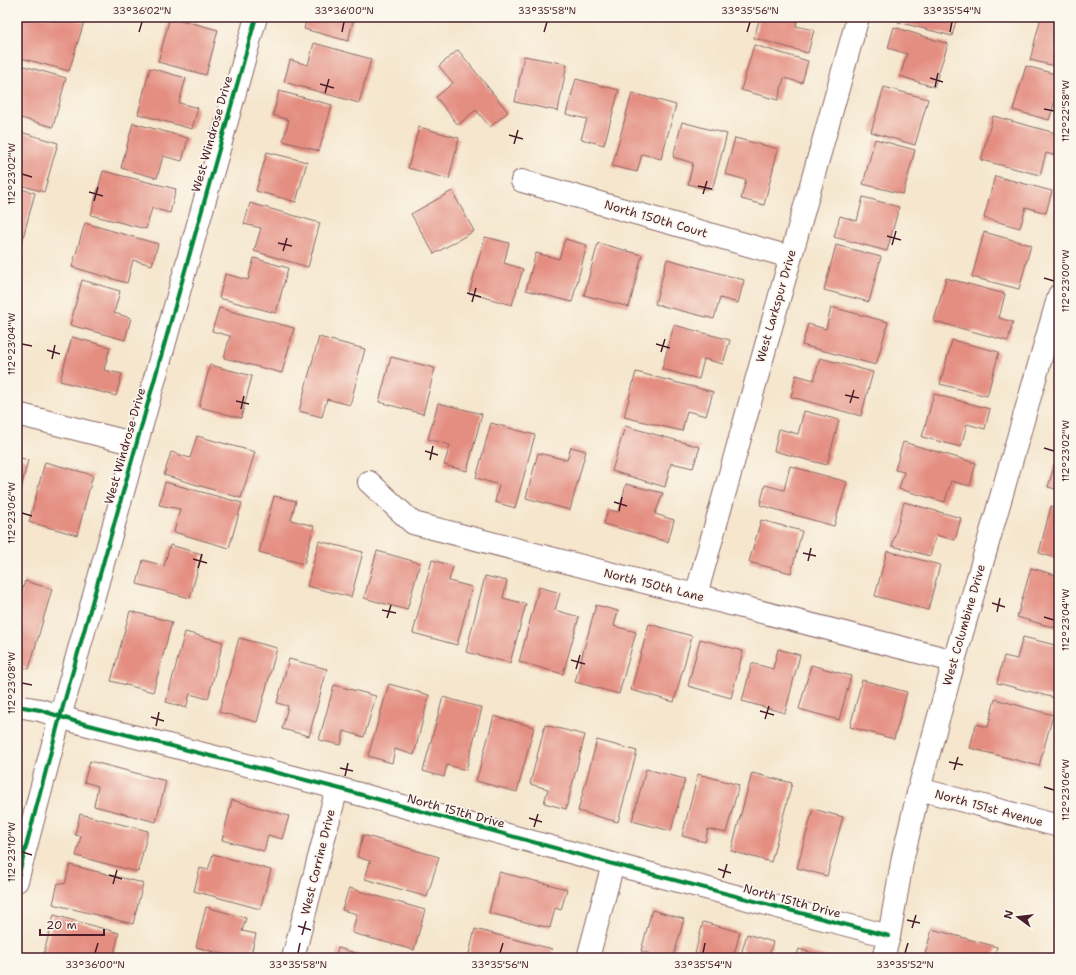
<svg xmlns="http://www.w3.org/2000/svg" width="1076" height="975" font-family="'Shantell Sans',sans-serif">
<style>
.building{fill:#e48e81}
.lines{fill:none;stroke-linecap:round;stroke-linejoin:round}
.minor-casing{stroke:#866564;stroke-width:24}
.minor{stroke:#fff;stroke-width:22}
.cycleway-casing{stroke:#fbf7ec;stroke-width:6}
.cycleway{stroke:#00873e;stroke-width:4}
.ticks{fill:none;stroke:#4a1f2b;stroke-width:1.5}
.labels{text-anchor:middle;stroke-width:3.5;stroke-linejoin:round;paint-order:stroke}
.street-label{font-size:12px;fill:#4a1f2b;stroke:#fbf7ec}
.neatline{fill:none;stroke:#4a1f2b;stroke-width:1.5}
.ticks-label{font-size:10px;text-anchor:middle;fill:#4a1f2b}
</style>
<rect width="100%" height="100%" fill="#fbf7ec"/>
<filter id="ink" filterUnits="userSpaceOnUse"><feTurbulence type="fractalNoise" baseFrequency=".025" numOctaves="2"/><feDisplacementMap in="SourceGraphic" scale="8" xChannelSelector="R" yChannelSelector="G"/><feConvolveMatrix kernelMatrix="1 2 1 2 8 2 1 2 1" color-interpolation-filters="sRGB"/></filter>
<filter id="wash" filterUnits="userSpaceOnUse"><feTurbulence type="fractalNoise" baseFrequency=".012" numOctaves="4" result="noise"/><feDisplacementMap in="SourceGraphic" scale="16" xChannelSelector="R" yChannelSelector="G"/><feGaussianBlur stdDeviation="0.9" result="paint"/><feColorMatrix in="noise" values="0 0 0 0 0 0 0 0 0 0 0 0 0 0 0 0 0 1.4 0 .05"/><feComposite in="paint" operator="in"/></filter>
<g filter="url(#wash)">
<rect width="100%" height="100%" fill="#f5e6cd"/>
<g id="blocks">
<g class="building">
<path d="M23 17H66L84 22 69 71 17 57V39Z"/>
<path d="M170 17 218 30 206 75 158 62Z"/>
<path d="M307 17H354L348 41 304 29Z"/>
<path d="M760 17H798L796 26 814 30 808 53 754 38Z"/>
<path d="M899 17H957L952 36 898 22Z"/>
<path d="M1041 17 1059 21V67L1030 60Z"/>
<path d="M894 27 948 44 934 87 900 76 907 54 888 48Z"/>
<path d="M314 43 371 59 359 103 284 82 290 60 308 65Z"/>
<path d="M754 45 808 61 802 83 784 78 778 100 741 90Z"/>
<path d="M458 50 508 112 490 127 476 110 458 125 436 97 453 83 439 66Z"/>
<path d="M524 56 567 64 558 111 515 102Z"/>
<path d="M17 64 66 78 53 127 17 117Z"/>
<path d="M1026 66 1059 75V99L1056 98 1049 120 1013 110Z"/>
<path d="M150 68 186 78 179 103 198 108 192 129 138 114Z"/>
<path d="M576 79 619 90 604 145 581 139 587 119 566 114Z"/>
<path d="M884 87 928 99 915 145 871 132Z"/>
<path d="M279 91 332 105 319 151 283 141 289 120 273 115Z"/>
<path d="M632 93 676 105 661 159 642 154 637 172 612 166Z"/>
<path d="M993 116 1059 134V157L1046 153 1040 175 981 160Z"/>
<path d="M682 122 727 134 712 190 688 184 693 163 673 157Z"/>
<path d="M133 123 188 138 182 161 163 156 157 178 121 168Z"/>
<path d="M419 127 459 138 449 179 408 168Z"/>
<path d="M17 131 58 143 44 192 17 184Z"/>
<path d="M735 138 778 149 764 205 741 199 746 180 725 174Z"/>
<path d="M875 139 915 150 903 194 863 184Z"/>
<path d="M267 152 307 162 296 202 256 191Z"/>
<path d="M103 171 176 189 170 213 152 208 146 229 91 215Z"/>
<path d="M995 176 1052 191 1046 213 1026 207 1020 228 984 218Z"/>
<path d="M17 188 35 193 21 245 17 243Z"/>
<path d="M452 191 474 231 434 254 411 214Z"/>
<path d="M863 197 899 207 887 251 834 237 840 216 857 221Z"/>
<path d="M250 203 320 223 308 267 254 251 261 228 244 224Z"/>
<path d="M85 223 158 244 152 265 133 260 127 283 72 267Z"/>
<path d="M984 232 1031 245 1019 289 972 277Z"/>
<path d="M485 237 509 243 504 263 523 269 512 305 469 293Z"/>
<path d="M565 239 587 245 572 302 526 290 536 253 559 259Z"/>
<path d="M598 243 642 255 629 307 584 295Z"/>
<path d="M836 245 881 257 869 302 824 290Z"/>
<path d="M17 256 22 258 17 274Z"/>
<path d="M254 258 288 268 276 313 219 298 225 274 248 280Z"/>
<path d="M667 259 744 280 738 303 720 298 714 319 655 304Z"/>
<path d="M946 278 1005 294 999 318 1013 322 1008 341 934 321Z"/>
<path d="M82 280 120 291 114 313 131 318 125 340 70 325Z"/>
<path d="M831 307 888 322 876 365 802 345 808 324 826 329Z"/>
<path d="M219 308 294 328 282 373 224 358 230 336 212 331Z"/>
<path d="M674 325 730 340 723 364 704 359 699 379 662 369Z"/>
<path d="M72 337 110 347 104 370 122 374 116 396 60 381Z"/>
<path d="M319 337 365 349 350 405 327 399 322 417 299 411Z"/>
<path d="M952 340 999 352 987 396 940 384Z"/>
<path d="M391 357 435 368 423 414 379 402Z"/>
<path d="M820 358 873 372 861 416 791 397 796 375 814 380Z"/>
<path d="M210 365 252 376 241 418 199 407Z"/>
<path d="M636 372 713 392 706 416 687 411 682 431 624 417Z"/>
<path d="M934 394 990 409 985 429 967 424 961 447 922 437Z"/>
<path d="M438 403 482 414 467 471 444 465 450 445 428 439Z"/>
<path d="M804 411 839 420 827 465 774 451 779 429 798 434Z"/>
<path d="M491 423 535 435 515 508 495 502 499 485 476 478Z"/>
<path d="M625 426 700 447 693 468 671 463 665 487 612 471Z"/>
<path d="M197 436 255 452 241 498 164 475 171 452 190 458Z"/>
<path d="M903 442 976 463 970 486 951 481 945 502 899 489 904 472 895 470Z"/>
<path d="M571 447 586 451 570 510 526 498 538 453 567 460Z"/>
<path d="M17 457 28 460 18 501H17Z"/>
<path d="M45 462 93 475 77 535 29 522Z"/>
<path d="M1055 463 1059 464V490L1048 487Z"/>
<path d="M790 466 847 482 834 526 760 505 765 485 784 490Z"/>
<path d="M165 482 242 503 229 548 174 532 180 509 159 505Z"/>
<path d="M626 484 663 493 655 514 674 520 668 542 604 524 608 510 619 512Z"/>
<path d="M274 496 296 501 291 520 314 526 304 564 259 552Z"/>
<path d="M904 502 961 518 955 540 936 535 930 556 892 546Z"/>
<path d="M1051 506 1059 508V559L1039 553Z"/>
<path d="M761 520 802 531 791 573 749 562Z"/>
<path d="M319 541 363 552 351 597 307 586Z"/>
<path d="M170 545 202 554 190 598 137 584 143 560 164 566Z"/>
<path d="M377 551 420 563 407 610 364 598Z"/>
<path d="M887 551 940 565 928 610 875 596Z"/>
<path d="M432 560 453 566 449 581 472 587 457 645 413 633Z"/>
<path d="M1031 568 1059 576V629L1017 617Z"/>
<path d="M485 576 507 581 503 598 526 604 510 663 466 652Z"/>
<path d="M25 581 52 589 29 669 17 666V608Z"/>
<path d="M539 587 560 593 555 610 579 617 563 674 519 662Z"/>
<path d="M596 605 618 611 614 626 636 632 619 694 575 682Z"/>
<path d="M130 611 172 622 153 692 111 681Z"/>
<path d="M649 624 692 636 674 702 631 690Z"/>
<path d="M185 632 223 642 208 699 190 694 186 708 166 702Z"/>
<path d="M1023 637 1059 646V699L997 683 1004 656 1017 659Z"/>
<path d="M239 638 277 648 257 722 219 712Z"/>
<path d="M700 639 743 651 731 698 688 686Z"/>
<path d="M778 649 800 655 785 713 742 701 752 663 773 669Z"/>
<path d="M289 659 327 669 309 736 282 729 288 706 277 703Z"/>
<path d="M811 665 851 676 839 720 799 709Z"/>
<path d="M862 680 907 692 894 739 850 727Z"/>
<path d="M389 684 429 695 414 755 395 749 392 763 368 756Z"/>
<path d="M334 685 376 696 364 737 344 731 341 745 319 740Z"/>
<path d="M443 697 482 708 466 770 447 765 444 777 423 771Z"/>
<path d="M995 699 1053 715 1039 766 970 748 976 724 988 727Z"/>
<path d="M494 716 534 727 517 792 476 781Z"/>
<path d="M545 725 585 735 566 809 544 803 548 789 530 784Z"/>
<path d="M597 740 637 751 618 822 578 811Z"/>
<path d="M90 761 166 781 156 822 94 806 98 786 84 782Z"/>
<path d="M646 769 685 779 671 831 632 821Z"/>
<path d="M752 773 792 783 771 862 731 851Z"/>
<path d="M698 774 739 785 726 833 708 829 705 842 682 836Z"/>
<path d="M232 800 289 816 282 839 268 835 264 851 222 840Z"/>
<path d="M813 809 843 817 827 876 797 868Z"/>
<path d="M80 814 148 831 138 872 76 856 81 836 75 835Z"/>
<path d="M363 835 439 857 427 897 365 879 370 861 357 857Z"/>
<path d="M213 854 271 870 260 909 194 891 200 868 208 870Z"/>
<path d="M70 865 143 883 133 924 53 904 58 883 65 884Z"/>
<path d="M499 872 567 889 561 910 555 908 550 928 489 913Z"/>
<path d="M349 888 425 910 414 950 352 933 357 914 342 910Z"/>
<path d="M206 907 246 918 242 931 256 934 250 958H237L196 947Z"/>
<path d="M652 910 684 919 673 958H650L651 954 641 951Z"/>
<path d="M54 915 119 933 113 958H51L43 956Z"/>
<path d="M703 922 740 932 733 958H694Z"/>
<path d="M475 929 552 949 550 958H468Z"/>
<path d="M932 929 997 947 994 958H924Z"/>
<path d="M747 934 773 942 768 958H740Z"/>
<path d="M338 948 373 958H335Z"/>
<path d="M799 949 830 958H796Z"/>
</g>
</g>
</g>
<g filter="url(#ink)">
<use href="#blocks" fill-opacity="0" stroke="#866564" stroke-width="1"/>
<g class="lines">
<g class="minor-casing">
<g id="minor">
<path d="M522 181 790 257"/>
<path d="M17 414 136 444"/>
<path d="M369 482 413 523 954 661"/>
<path d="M696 595 858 17"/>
<path d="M17 706 40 710 77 722 337 788 613 864 889 936"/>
<path d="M919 789 1059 826"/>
<path d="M17 881 60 717 256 17"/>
<path d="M293 958 337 788"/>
<path d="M588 958 613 864"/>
<path d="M883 958 889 936 903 857 919 789 954 661 1059 295"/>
</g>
</g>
<use href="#minor" class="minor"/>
<g class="cycleway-casing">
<g id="cycleway">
<path d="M17 706 40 710 77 722 337 788 613 864 889 936"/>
<path d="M17 881 60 717 256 17"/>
</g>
</g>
<use href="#cycleway" class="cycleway"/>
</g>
</g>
<path class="ticks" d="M139 32 142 22M342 32 344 22M544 32 547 22M747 32 750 22M950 32 952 22M930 78 943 82M320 84 334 88M935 87 938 73M325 93 329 79M1044 109 1054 111M509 135 523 139M514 144 518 130M22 174 32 177M698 186 712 189M89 192 103 196M703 194 707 181M94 201 98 187M887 236 901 240M278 243 292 246M892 245 896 231M283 251 287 238M1044 278 1054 281M467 293 481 297M472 302 476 288M22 344 32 346M656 344 670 348M47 350 60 354M661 352 665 339M52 359 55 345M845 395 859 398M236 401 249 404M850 403 854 390M241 409 244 396M1044 448 1054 451M425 451 438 455M430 460 433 446M614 502 627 506M619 511 622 497M22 513 32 516M803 553 816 556M193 559 207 563M808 561 811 548M198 568 202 554M992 603 1005 607M382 610 396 613M997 612 1000 598M1044 617 1054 620M387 618 391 605M571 660 585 664M576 669 580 655M22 683 32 685M760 711 774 715M151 717 164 721M765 719 769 706M156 726 159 712M949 762 963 765M340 768 353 771M954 770 958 757M345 776 348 763M1044 787 1054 790M529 818 542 822M534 827 538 814M22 852 32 855M718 869 731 873M109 875 122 879M723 878 727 864M113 884 117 870M907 920 920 923M298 926 311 930M912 928 916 915M302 935 306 921M95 953 98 943M298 953 300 943M500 953 503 943M703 953 705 943M905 953 908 943"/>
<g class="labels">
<g class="street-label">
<text transform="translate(212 134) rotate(-74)" y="4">West Windrose Drive</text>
<text transform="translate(656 219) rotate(16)" y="4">North 150th Court</text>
<text transform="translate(776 306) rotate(-74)" y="4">West Larkspur Drive</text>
<text transform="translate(125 446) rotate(-74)" y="4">West Windrose Drive</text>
<text transform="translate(654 585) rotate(14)" y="4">North 150th Lane</text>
<text transform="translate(964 625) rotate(-74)" y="4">West Columbine Drive</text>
<text transform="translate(989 808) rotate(15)" y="4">North 151st Avenue</text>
<text transform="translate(456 811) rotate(15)" y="4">North 151th Drive</text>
<text transform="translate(318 862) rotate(-76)" y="4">West Corrine Drive</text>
<text transform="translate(792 901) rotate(15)" y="4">North 151th Drive</text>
</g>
</g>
<rect width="1076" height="975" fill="none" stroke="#fbf7ec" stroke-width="44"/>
<g transform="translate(1018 917) rotate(285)" stroke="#fbf7ec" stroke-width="3" paint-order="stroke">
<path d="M0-3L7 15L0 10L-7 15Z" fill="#4a1f2b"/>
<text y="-6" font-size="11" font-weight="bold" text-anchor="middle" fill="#4a1f2b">N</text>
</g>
<path d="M40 929v6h64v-6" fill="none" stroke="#4a1f2b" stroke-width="2"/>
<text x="46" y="929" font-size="12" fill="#4a1f2b" stroke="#fbf7ec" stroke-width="3" paint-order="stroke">20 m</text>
<rect x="22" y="22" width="1032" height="931" class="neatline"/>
<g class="ticks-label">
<text x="142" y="14">33°36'02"N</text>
<text x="344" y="14">33°36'00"N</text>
<text x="547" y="14">33°35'58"N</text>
<text x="750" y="14">33°35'56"N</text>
<text x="952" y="14">33°35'54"N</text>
<text transform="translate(1065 111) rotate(-90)" y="4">112°22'58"W</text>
<text transform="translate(11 174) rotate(-90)" y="4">112°23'02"W</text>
<text transform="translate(1065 281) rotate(-90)" y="4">112°23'00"W</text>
<text transform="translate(11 344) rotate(-90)" y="4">112°23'04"W</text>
<text transform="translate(1065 451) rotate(-90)" y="4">112°23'02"W</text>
<text transform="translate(11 513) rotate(-90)" y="4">112°23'06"W</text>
<text transform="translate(1065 620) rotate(-90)" y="4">112°23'04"W</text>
<text transform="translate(11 683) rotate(-90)" y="4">112°23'08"W</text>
<text transform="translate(1065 790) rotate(-90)" y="4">112°23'06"W</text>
<text transform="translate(11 852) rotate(-90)" y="4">112°23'10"W</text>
<text x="95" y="968">33°36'00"N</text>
<text x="298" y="968">33°35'58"N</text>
<text x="500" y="968">33°35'56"N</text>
<text x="703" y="968">33°35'54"N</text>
<text x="905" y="968">33°35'52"N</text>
</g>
</svg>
